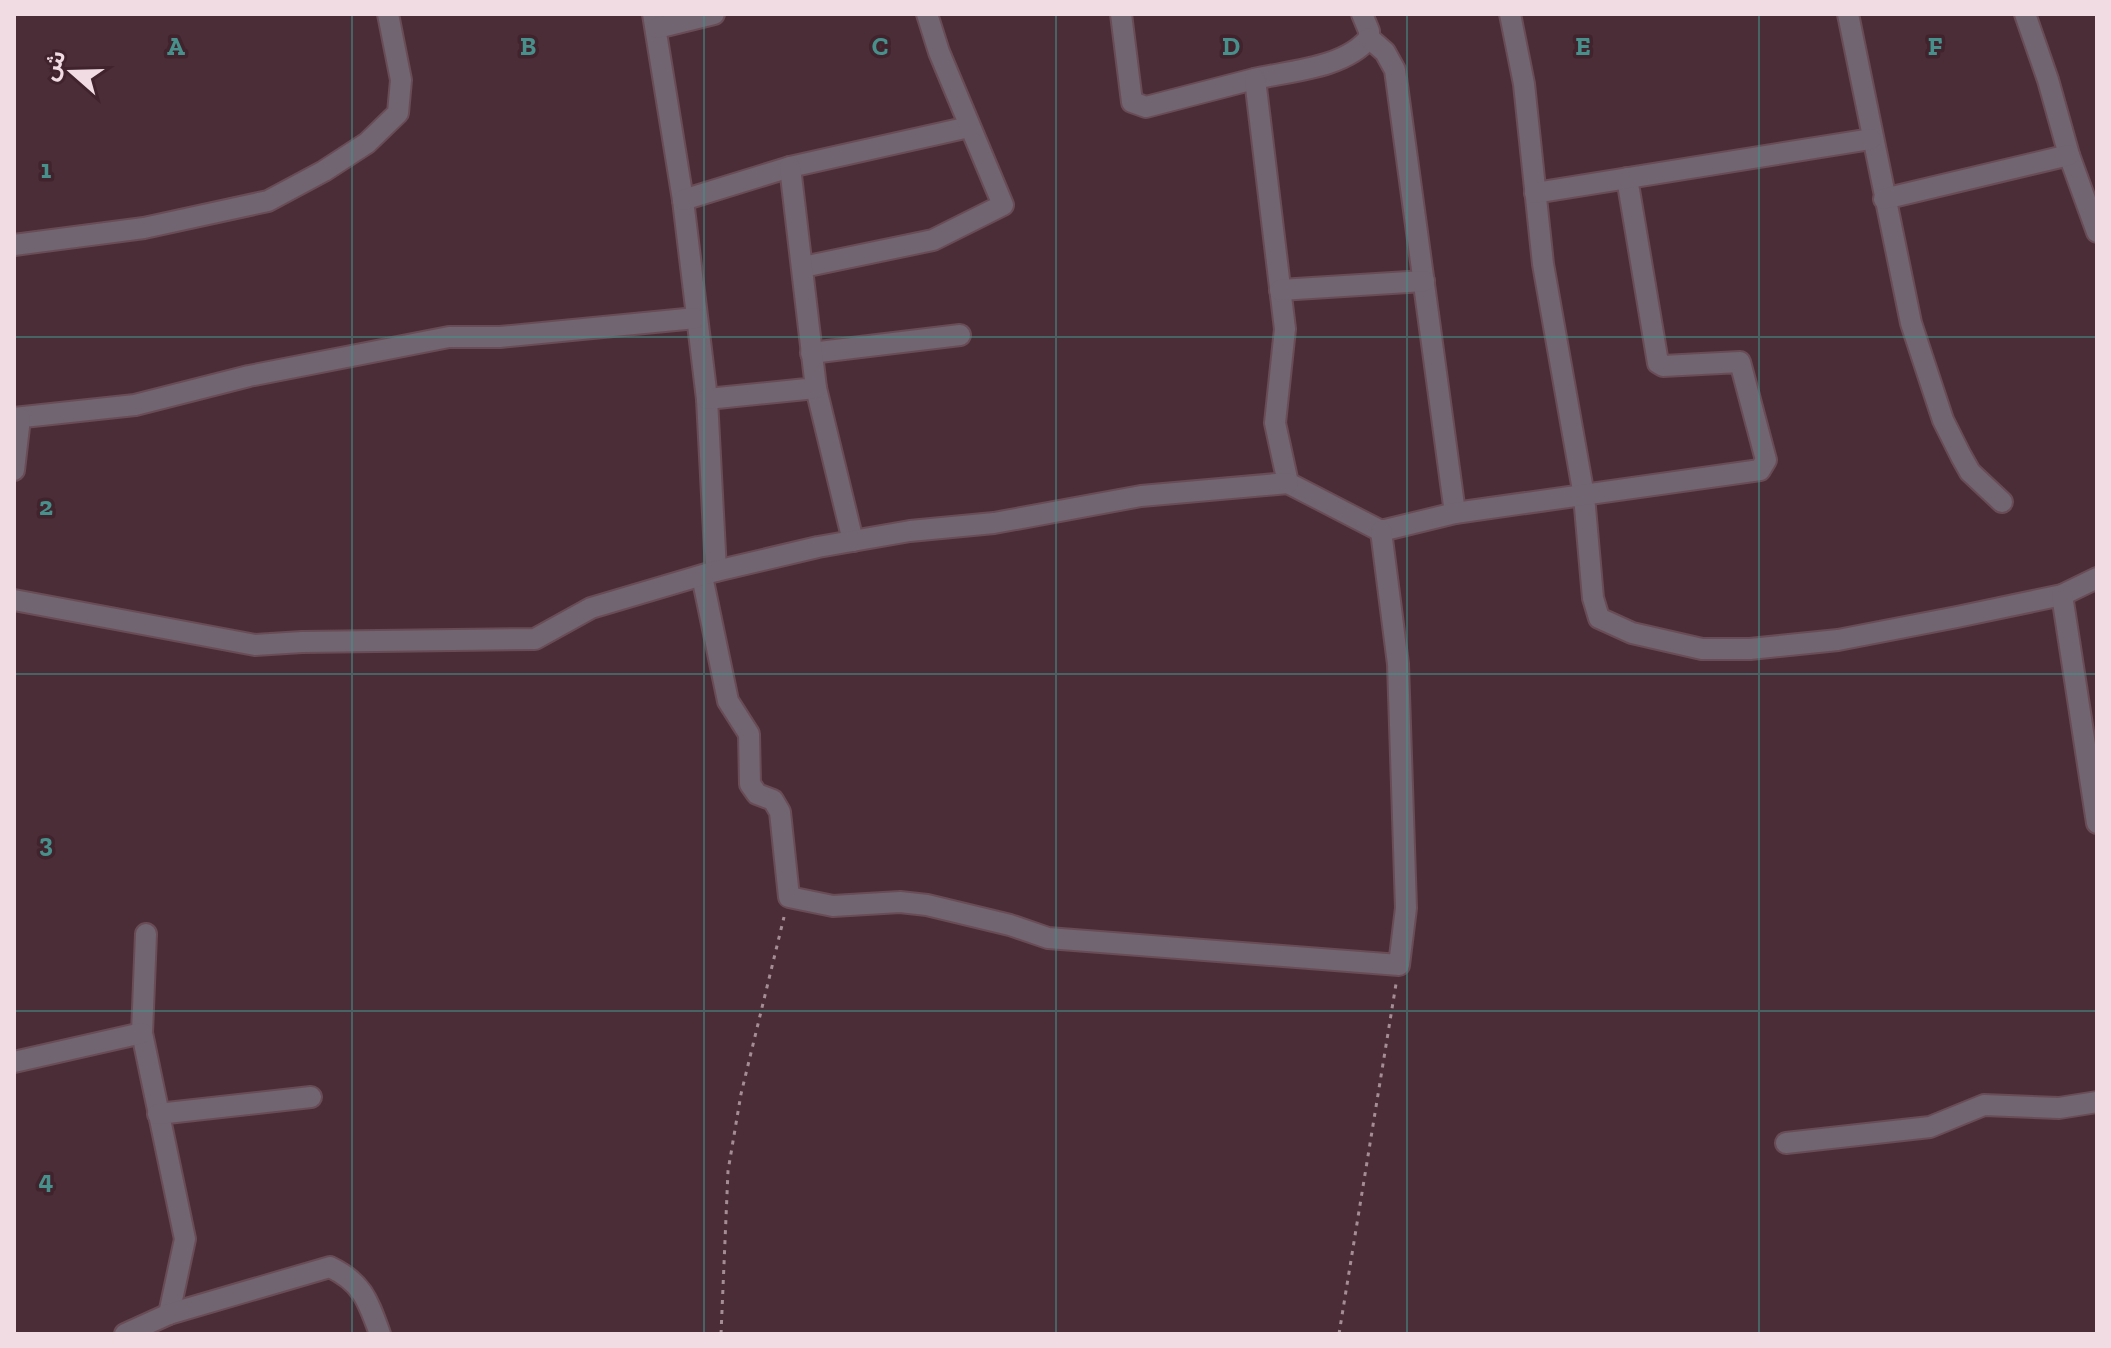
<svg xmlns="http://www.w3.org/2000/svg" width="2111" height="1348" font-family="'Zilla Slab','Noto Sans Arabic',serif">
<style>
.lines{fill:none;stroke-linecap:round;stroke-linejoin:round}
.minor-casing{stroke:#694c56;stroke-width:24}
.path{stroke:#a58d95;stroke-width:3;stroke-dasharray:4 6;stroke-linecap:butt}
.minor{stroke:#706570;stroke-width:20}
.grid{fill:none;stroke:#47908b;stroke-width:2;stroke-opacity:0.55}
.grid-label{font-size:26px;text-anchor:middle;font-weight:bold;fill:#47908b;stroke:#40232d;stroke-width:7;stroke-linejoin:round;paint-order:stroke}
</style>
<rect width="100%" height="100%" fill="#4b2d37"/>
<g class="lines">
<g class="minor-casing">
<g id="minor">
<path d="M653 14 683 200 707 399 716 571"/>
<path d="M1121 14 1132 102 1146 107C1182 98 1218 88 1254 79 1290 71 1345 68 1369 38V31L1362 14"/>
<path d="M1510 14 1524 84 1543 264 1584 496 1593 598 1599 618 1632 633 1702 649H1750L1838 640 1957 617 2062 595 2097 578"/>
<path d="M1848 14 1911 323 1943 420 1961 456 1970 472 2002 502"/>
<path d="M2025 14 2048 80 2069 155 2097 232"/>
<path d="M657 28 714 14"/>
<path d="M1369 38 1385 52 1395 70 1455 513"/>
<path d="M1255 79 1285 329 1275 423 1288 483 1381 531 1455 513 1760 470 1766 460 1740 362 1663 366 1658 363 1627 178"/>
<path d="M1535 193 1871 139"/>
<path d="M1884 199 2069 155"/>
<path d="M683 200 790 167 969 127"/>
<path d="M14 245 144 228 268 201 324 171 367 143 398 113 401 80 388 14"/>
<path d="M803 267 933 240 1003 205 939 52 927 14"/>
<path d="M1280 290 1424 281"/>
<path d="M811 353 960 335"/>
<path d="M816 388 853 541"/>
<path d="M707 399 816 388 790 167"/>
<path d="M14 418 135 405 249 376 449 337H500L696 318"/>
<path d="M14 470 20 418"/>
<path d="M702 576 728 701 749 734 750 784 757 794 773 800 780 812 789 897 833 906 900 902 927 905 1010 925 1048 938 1399 965 1406 908 1398 664 1381 531"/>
<path d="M2062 595 2097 823"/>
<path d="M14 600 255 645 302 642 535 639 591 608 716 571 818 547 910 531 994 523 1141 496 1288 483"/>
<path d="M146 934 142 1033 185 1239 169 1314"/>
<path d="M14 1062 142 1033"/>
<path d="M158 1114 311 1097"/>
<path d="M1786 1143 1930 1127 1984 1105 2059 1108 2097 1102"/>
<path d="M125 1334 169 1314 330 1267C363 1283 368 1301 380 1334"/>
</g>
</g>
<g class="path">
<path d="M721 1334 728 1171 741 1094 784 917"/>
<path d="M1339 1334 1396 984"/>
</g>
<use href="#minor" class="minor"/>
</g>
<path class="grid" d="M352 14V1334M704 14V1334M1056 14V1334M1407 14V1334M1759 14V1334M14 337H2097M14 674H2097M14 1011H2097"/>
<g class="grid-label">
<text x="176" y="55">A</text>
<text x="528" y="55">B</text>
<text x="880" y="55">C</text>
<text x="1231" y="55">D</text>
<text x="1583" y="55">E</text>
<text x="1935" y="55">F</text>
<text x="46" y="178">1</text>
<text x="46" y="515">2</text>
<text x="46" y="852">3</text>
<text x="46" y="1189">4</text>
</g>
<rect width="2111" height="1348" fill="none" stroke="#f0dce2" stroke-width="32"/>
<g transform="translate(72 72) rotate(290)" stroke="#40232d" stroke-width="6" paint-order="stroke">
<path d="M0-6L14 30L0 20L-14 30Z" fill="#f0dce2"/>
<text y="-12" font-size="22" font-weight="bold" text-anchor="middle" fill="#f0dce2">ش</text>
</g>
</svg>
